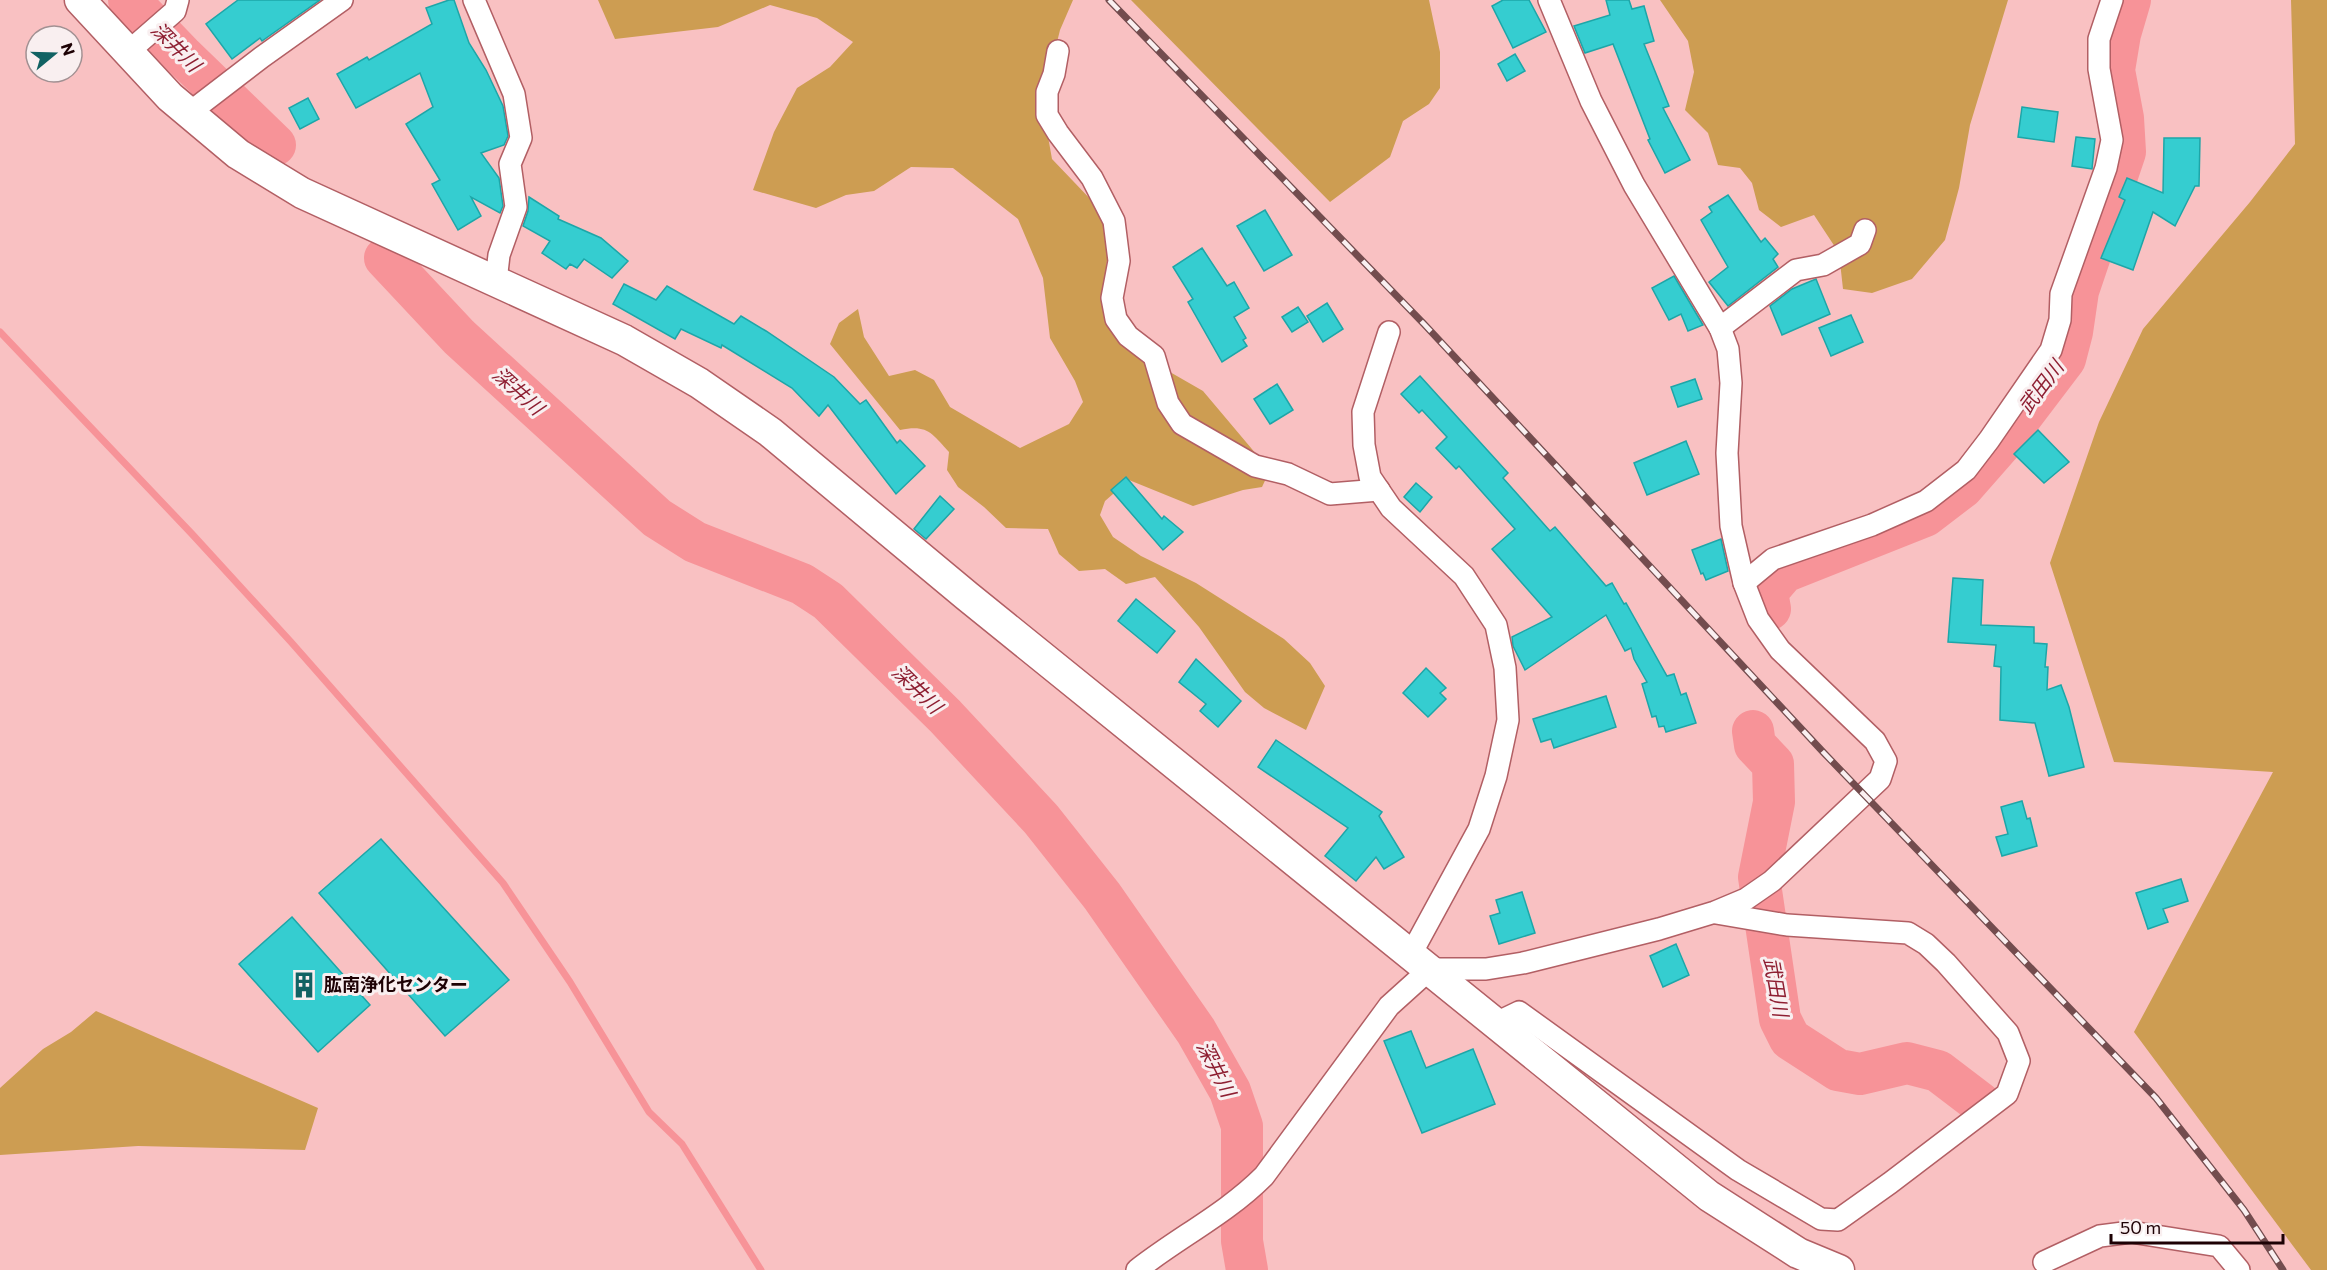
<svg xmlns="http://www.w3.org/2000/svg" width="2327" height="1270" font-family="Commissioner,'Noto Sans JP',sans-serif">
<style>
.green{fill:#cd9d52}
.lines{fill:none;stroke-linecap:round;stroke-linejoin:round}
.stream{stroke:#f79398;stroke-width:7}
.river{stroke:#f79398;stroke-width:42}
.building{fill:#35cdd0;stroke:#1da6a8;stroke-width:1.5}
.street-casing{stroke:#b25f64;stroke-width:24}
.secondary-casing{stroke:#b25f64;stroke-width:33}
.street{stroke:#fff;stroke-width:21}
.secondary{stroke:#fff;stroke-width:30}
.rail-casing{stroke:#734c4e;stroke-width:7}
.rail{stroke:#f9eff0;stroke-width:4.5;stroke-dasharray:14;stroke-linecap:butt}
.labels{text-anchor:middle;stroke-width:6;stroke-linejoin:round;paint-order:stroke}
.poi-label{font-size:18px;font-weight:bold;fill:#1d0104;stroke:#f9eff0;text-anchor:start}
.water-label{font-size:20px;font-style:italic;fill:#8e1f32;stroke:#f9eff0}
</style>
<rect width="100%" height="100%" fill="#f9c1c2"/>
<g class="green">
<path d="M598 0H1073L1060 30 1042 103 1052 159 1095 204 1109 236 1104 296 1156 364 1203 391 1262 461 1271 468 1262 487 1243 490 1193 506 1129 480 1105 501 1100 515 1113 537 1141 556 1196 583 1284 639 1310 663 1325 686 1306 730 1264 708 1245 692 1199 627 1155 577 1126 584 1105 569 1079 571 1059 554 1048 529 1006 528 984 507 958 487 947 470 949 452C932 433 927 424 900 430L830 344 839 323 858 309 864 337 889 376 915 370 934 380 950 407 1020 448 1069 424 1083 402 1075 381 1050 338 1043 278 1018 219 953 168 911 167 874 191 846 195 816 208 753 190 774 132 797 88 830 67 853 42 817 18 770 5 718 27 615 39Z"/>
<path d="M1131 0H1429L1440 52V88L1429 104 1403 121 1390 157 1330 202Z"/>
<path d="M1660 0H2008L1970 125 1959 188 1945 240 1912 279 1872 293 1843 289 1839 253 1814 215 1781 227 1759 210 1752 183 1740 168 1718 165 1708 133 1685 110 1694 72 1688 41Z"/>
<path d="M2291 0H2327V1270H2311L2134 1032 2273 772 2114 762 2050 563 2099 422 2143 329 2250 202 2295 144Z"/>
<path d="M96 1011 318 1108 305 1150 138 1146 0 1155V1088L43 1049 71 1032Z"/>
</g>
<g class="lines">
<path class="stream" d="M0 332 192 534 291 642 503 883 570 982 649 1112 682 1144 761 1270"/>
<g class="river">
<path d="M129 0 182 55 275 145"/>
<path d="M385 258 459 337 657 518 695 542 802 584 828 601 945 716 1041 819 1102 896 1196 1031 1230 1091 1242 1126V1241L1247 1270"/>
<path d="M1770 609 1767 592 1784 572 1925 516 1963 487 1999 446 2065 359 2072 332 2078 291 2125 152 2123 118 2114 70 2120 34 2130 0"/>
<path d="M1753 731 1755 745 1773 764 1774 802 1759 877 1780 1019 1790 1039 1838 1070 1860 1074 1907 1063 1938 1071 1980 1103"/>
</g>
</g>
<g class="building">
<path d="M238 0H320L262 41 260 38 232 59 206 24Z"/>
<path d="M449 0H454L469 43 486 70 503 106 508 136 504 145 481 153 499 178 503 206 500 213 471 197 481 216 458 230 432 184 440 180 406 124 433 107 420 73 356 108 337 74 367 57 369 60 432 24 426 8Z"/>
<path d="M1503 0H1529L1546 32 1513 48 1492 6Z"/>
<path d="M1606 0H1629L1632 9 1644 6 1654 41 1644 44 1669 106 1663 108 1690 160 1665 173 1648 140 1650 139 1613 44 1585 53 1574 26 1610 15Z"/>
<path d="M1515 54 1525 71 1507 81 1498 64Z"/>
<path d="M308 98 319 119 300 129 289 108Z"/>
<path d="M2022 107 2058 112 2054 142 2018 137Z"/>
<path d="M2076 137 2095 139 2092 169 2072 166Z"/>
<path d="M2164 138H2200L2199 186H2195L2175 226 2153 212 2133 270 2101 258 2125 200 2119 197 2127 178 2163 193Z"/>
<path d="M1728 195 1761 242 1765 238 1778 254 1773 259 1778 267 1728 306 1709 282 1728 267 1701 220 1712 212 1709 207Z"/>
<path d="M529 197 559 216 558 219 601 238 628 261 612 278 584 259 577 268 570 264 566 269 542 253 550 241 523 226 528 211Z"/>
<path d="M1265 210 1292 255 1264 271 1237 226Z"/>
<path d="M1202 248 1227 286 1234 282 1249 308 1234 317 1246 338 1243 340 1247 346 1222 362 1188 302 1193 299 1173 267Z"/>
<path d="M1674 276 1703 325 1688 331 1681 314 1669 320 1652 288Z"/>
<path d="M1816 279 1830 314 1782 335 1770 306 1792 289Z"/>
<path d="M624 284 656 300 667 286 734 324 741 316 766 331 834 377 860 404 866 400 897 443 900 440 925 466 896 494 828 405 819 416 792 388 722 345 721 348 681 329 675 339 613 304Z"/>
<path d="M1327 303 1343 329 1323 342 1307 316Z"/>
<path d="M1298 307 1308 322 1292 332 1282 317Z"/>
<path d="M1851 315 1863 342 1831 356 1819 328Z"/>
<path d="M1420 376 1508 473 1503 478 1550 531 1555 527 1606 586 1612 583 1624 604 1626 603 1667 676 1674 674 1681 695 1686 693 1696 723 1666 732 1664 726 1659 727 1656 716 1652 717 1642 684 1647 682 1634 659 1631 648 1625 651 1606 615 1525 670 1513 646 1512 637 1552 617 1492 549 1515 529 1459 466 1456 469 1436 448 1447 437 1422 410 1419 413 1401 394Z"/>
<path d="M1695 379 1702 399 1678 407 1671 387Z"/>
<path d="M1277 384 1293 410 1270 424 1254 399Z"/>
<path d="M2038 430 2069 462 2044 483 2014 454Z"/>
<path d="M1686 441 1699 474 1647 495 1634 463Z"/>
<path d="M1126 477 1162 519 1164 516 1183 532 1163 550 1111 490Z"/>
<path d="M1416 483 1432 497 1420 512 1404 497Z"/>
<path d="M940 496 954 509 926 539 914 529Z"/>
<path d="M1721 539 1728 571 1706 580 1703 573 1701 574 1692 550Z"/>
<path d="M1953 578 1983 580 1981 625 2034 627V643L2047 644 2045 667H2048L2047 690 2061 685 2069 707 2084 767 2049 776 2035 723 2000 720 2001 667 1994 666 1996 645 1948 642Z"/>
<path d="M1136 599 1175 631 1157 653 1118 621Z"/>
<path d="M1196 659 1241 701 1218 727 1200 711 1206 704 1179 682Z"/>
<path d="M1426 668 1446 688 1440 693 1446 699 1428 717 1403 693Z"/>
<path d="M1606 696 1616 727 1554 748 1551 739 1541 742 1533 719Z"/>
<path d="M1276 740 1382 812 1379 816 1404 857 1384 869 1376 857 1356 881 1325 856 1348 828 1258 767Z"/>
<path d="M2022 801 2027 819 2030 818 2037 846 2002 856 1996 837 2008 834 2001 807Z"/>
<path d="M381 839 509 980 445 1036 319 893Z"/>
<path d="M2181 879 2188 901 2163 909 2168 922 2148 929 2136 893Z"/>
<path d="M1522 892 1535 933 1499 944 1490 916 1500 913 1496 900Z"/>
<path d="M292 917 370 1005 318 1052 239 964Z"/>
<path d="M1676 944 1689 975 1663 987 1650 956Z"/>
<path d="M1411 1031 1426 1068 1473 1049 1495 1104 1422 1133 1384 1041Z"/>
</g>
<g class="lines">
<g class="street-casing">
<g id="street">
<path d="M474 0 514 94 521 138 510 164 516 207 499 255 496 281"/>
<path d="M1058 51 1054 74 1047 92V115L1058 133 1092 178 1114 221 1119 261 1112 298 1116 319 1128 336 1154 356 1168 403 1182 424 1255 466 1288 474 1330 494 1379 490"/>
<path d="M128 52 175 11 178 0"/>
<path d="M189 113 262 57 342 0"/>
<path d="M1720 328 1796 270 1823 265 1860 244 1865 230"/>
<path d="M1389 332 1363 412 1364 445 1370 477 1391 508 1464 576 1496 625 1505 668 1508 720 1496 776 1479 829 1411 954"/>
<path d="M1744 583 1773 559 1872 525 1926 501 1966 470 1989 440 2051 350 2060 320 2061 294 2106 168 2112 140 2099 69V39L2112 0"/>
<path d="M1494 1024 1519 1012 1738 1170 1821 1219 1838 1220 1890 1183 2007 1094 2019 1061 2008 1033 1946 963 1926 944 1908 933 1787 925 1716 913"/>
<path d="M2044 1262 2100 1236 2131 1232 2219 1246 2239 1270"/>
<path d="M1137 1270C1179 1237 1226 1214 1264 1176L1389 1006 1430 969H1486L1523 963 1659 929 1715 912 1746 899 1772 881 1880 779 1886 761 1875 741 1780 650 1758 619 1744 583 1731 526 1727 453 1731 383 1728 349 1720 328 1634 185 1591 101 1549 0"/>
</g>
</g>
<g class="secondary-casing">
<path id="secondary" d="M80 0 170 97 238 154 302 193 624 340 699 383 770 432 967 596 1709 1196 1798 1253 1839 1270"/>
</g>
<use href="#street" class="street"/>
<use href="#secondary" class="secondary"/>
<g class="rail-casing">
<path id="rail" d="M1109 0 1424 324 1824 753 2156 1098 2244 1210 2283 1270"/>
</g>
<use href="#rail" class="rail"/>
</g>
<defs>
<g id="building-bare" transform="scale(2.07)"><path d="M-4-6H4V6H1V3H-1V6H-4ZM-2.5-4.3h1.7v1.8h-1.7ZM.8-4.3h1.7v1.8H.8ZM-2.5-1h1.7V.8h-1.7ZM.8-1h1.7V.8H.8Z" fill="#116263" stroke="#f9eff0" stroke-width="2.5" paint-order="stroke"/></g>
</defs>
<g fill-rule="evenodd">
<use href="#building-bare" x="304" y="985"/>
</g>
<g class="labels">
<g class="poi-label">
<text x="324" y="991">肱南浄化センター</text>
</g>
<g class="water-label">
<text transform="translate(176 47) rotate(45)" y="7">深井川</text>
<text transform="translate(2041 387) rotate(-53)" y="7">武田川</text>
<text transform="translate(518 391) rotate(42)" y="7">深井川</text>
<text transform="translate(917 689) rotate(44)" y="7">深井川</text>
<text transform="translate(1776 987) rotate(80)" y="7">武田川</text>
<text transform="translate(1216 1069) rotate(63)" y="7">深井川</text>
</g>
</g>
<g transform="translate(54 54) rotate(71)"><circle r="28" fill="#f9eff0" stroke="#a19092" stroke-width="1.5"/>
<path d="M0-4.5L10 22L0 15L-10 22Z" fill="#116263"/>
<text y="-9" font-size="16" font-weight="bold" text-anchor="middle" fill="#1d0104">N</text>
</g>
<path d="M2111 1234v9h172v-9" fill="none" stroke="#1d0104" stroke-width="3"/>
<text x="2120" y="1234" font-size="18" fill="#1d0104" stroke="#f9eff0" stroke-width="4.5" paint-order="stroke">50 m</text>
</svg>
